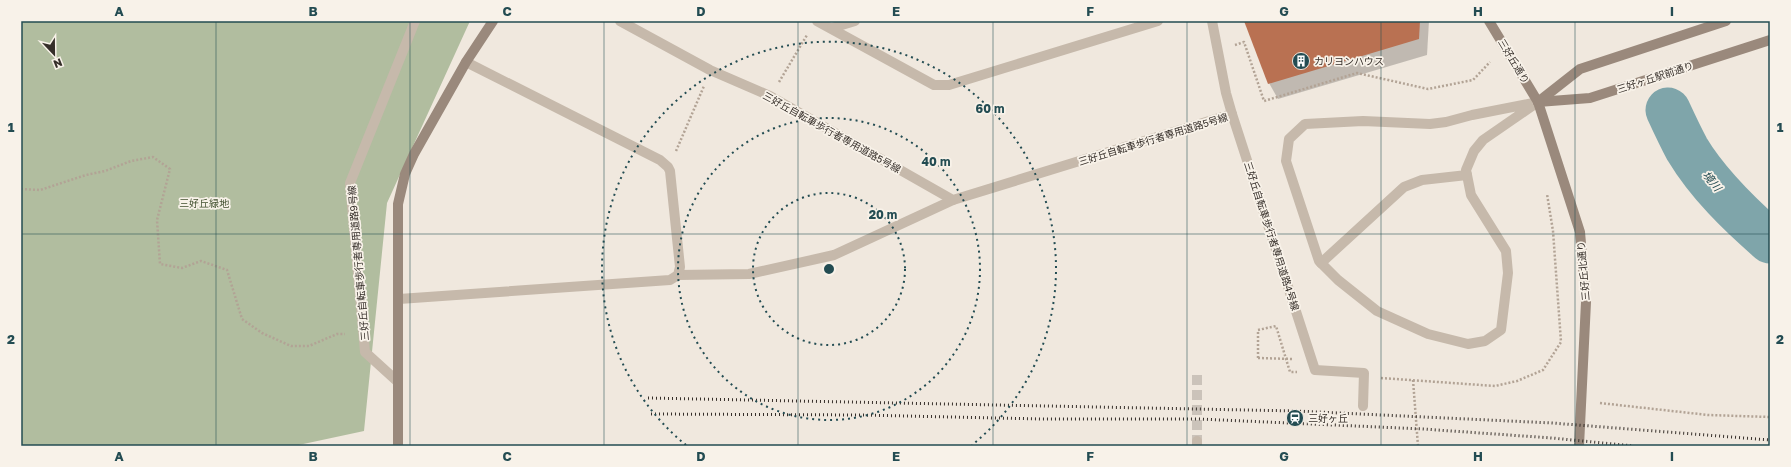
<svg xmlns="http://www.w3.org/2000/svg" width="1791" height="467" font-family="'Golos Text','Noto Sans JP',sans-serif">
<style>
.green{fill:#b1bd9f}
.shadow{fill:#0003}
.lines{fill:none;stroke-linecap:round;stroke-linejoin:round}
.river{stroke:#7fa5aa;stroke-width:45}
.building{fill:#b97152}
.street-tunnel{stroke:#cbc3ba;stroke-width:10;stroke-dasharray:10 5;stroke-linecap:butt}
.path{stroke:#b2a395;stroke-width:2.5;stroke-dasharray:2 2;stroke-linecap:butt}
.lane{stroke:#c6b9ab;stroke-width:10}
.street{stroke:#c6b9ab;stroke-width:10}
.secondary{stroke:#9a897c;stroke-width:10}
.rail{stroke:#352e29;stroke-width:3;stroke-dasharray:1 3;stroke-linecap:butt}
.path-bridge{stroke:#b2a395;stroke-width:2.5;stroke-dasharray:2 2;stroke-linecap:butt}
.street-bridge{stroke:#c6b9ab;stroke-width:10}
.grid{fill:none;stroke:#234c52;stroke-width:1;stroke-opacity:0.55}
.ring{fill:none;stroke:#234c52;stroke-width:2;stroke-dasharray:2 4}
.labels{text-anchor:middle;stroke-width:3.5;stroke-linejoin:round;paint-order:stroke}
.poi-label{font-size:10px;fill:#352e29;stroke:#f8f2e9;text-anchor:start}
.street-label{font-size:10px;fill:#352e29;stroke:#f8f2e9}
.park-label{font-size:10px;fill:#425130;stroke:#f8f2e9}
.water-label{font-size:11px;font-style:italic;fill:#234c52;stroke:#f8f2e9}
.centre{fill:#234c52;stroke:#f8f2e9;stroke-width:2}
.ring-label{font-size:12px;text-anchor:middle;font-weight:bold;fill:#234c52;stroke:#f8f2e9;stroke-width:3.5;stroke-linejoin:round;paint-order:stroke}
.neatline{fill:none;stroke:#234c52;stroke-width:1.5}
.grid-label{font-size:13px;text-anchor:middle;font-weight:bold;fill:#234c52}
</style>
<rect width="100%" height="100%" fill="#f0e8de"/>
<path class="green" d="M21 21H470L387 203 364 431 294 446H21Z"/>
<path class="shadow" d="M1245 21H1429L1427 55 1278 99 1269 83Z"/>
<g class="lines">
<path class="river" d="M1668 110C1674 123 1680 136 1687 149 1708 184 1739 214 1770 241"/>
</g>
<path class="building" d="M1244 21H1420L1419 39 1268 84Z"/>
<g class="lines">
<path class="street-tunnel" d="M1197 375V441"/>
<g class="path">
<path d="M1235 45 1244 42 1264 101 1357 73 1428 89 1473 80 1490 62"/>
<path d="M779 82 807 35"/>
<path d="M676 151 704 86"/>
<path d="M21 189 40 190 86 175 105 171 131 161 153 157 170 169 157 220 160 264 182 268 201 261 227 270 242 319 262 333 291 346H309L337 334H345"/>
<path d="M1258 358V330L1276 326 1290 372H1297"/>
<path d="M1381 378 1495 386 1517 381 1543 370 1561 342 1553 231 1547 194"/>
<path d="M1413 380 1418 446"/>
<path d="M1600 403 1708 415 1770 417"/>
</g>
<path class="lane" d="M1197 441V446"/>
<g class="street">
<path d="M620 21 710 70 770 96 953 200 1232 114 1226 93 1212 21"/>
<path d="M817 21 934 85H949L1158 21"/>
<path d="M832 28 855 21"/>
<path d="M1538 102 1483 140 1474 151 1466 170 1471 195 1506 251 1508 273 1501 330 1485 341 1468 344 1428 334 1377 311 1338 280 1319 261 1286 161 1289 139 1305 124 1363 121 1430 124 1446 122 1472 115Z"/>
<path d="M1321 263 1404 187 1422 180 1467 175"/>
<path d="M678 275 749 274 834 255 953 200"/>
<path d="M399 299 670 280 678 275 680 267 670 171 668 167 660 160 466 62"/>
<path d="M398 382 365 352 350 183 415 21"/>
</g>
<g class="secondary">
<path d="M1489 21 1538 102 1580 232 1586 302 1579 446"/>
<path d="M1538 102 1590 98 1770 40"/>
<path d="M1538 102 1580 69 1726 21"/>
<path d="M398 446V204L405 174 414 154 466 62 493 21"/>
</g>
<g class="rail">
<path d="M648 398 1296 411 1552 423 1770 440"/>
<path d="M651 414 861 415 1041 419H1199L1423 429 1552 438 1634 446"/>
</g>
<path class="path-bridge" d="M1258 358 1293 359"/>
<path class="street-bridge" d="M1232 114 1315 370 1364 373 1363 406"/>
</g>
<path class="grid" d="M216 21V446M410 21V446M604 21V446M798 21V446M993 21V446M1187 21V446M1381 21V446M1575 21V446M21 234H1770"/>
<g class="ring">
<circle cx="829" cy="269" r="76"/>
<circle cx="829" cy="269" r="151"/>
<path d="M686 445A227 227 0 1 1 972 445"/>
</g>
<defs>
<g id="building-disc" transform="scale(0.9)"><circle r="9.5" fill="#234c52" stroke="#f8f2e9"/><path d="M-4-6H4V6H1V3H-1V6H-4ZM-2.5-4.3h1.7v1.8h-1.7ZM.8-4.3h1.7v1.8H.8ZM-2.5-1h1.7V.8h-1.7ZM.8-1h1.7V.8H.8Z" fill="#fff"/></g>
<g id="station-disc" transform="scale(0.9)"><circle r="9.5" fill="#234c52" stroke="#f8f2e9"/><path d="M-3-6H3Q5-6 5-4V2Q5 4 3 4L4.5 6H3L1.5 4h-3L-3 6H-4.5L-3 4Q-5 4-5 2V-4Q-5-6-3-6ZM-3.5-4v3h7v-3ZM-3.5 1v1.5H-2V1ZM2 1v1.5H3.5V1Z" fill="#fff"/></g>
</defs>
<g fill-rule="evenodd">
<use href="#building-disc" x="1301" y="61"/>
<use href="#station-disc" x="1295" y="418"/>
</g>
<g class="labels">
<g class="poi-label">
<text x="1314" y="65">カリヨンハウス</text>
<text x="1308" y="422">三好ヶ丘</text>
</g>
<g class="street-label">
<text transform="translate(1514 61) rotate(59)" y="4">三好丘通り</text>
<text transform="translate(1655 77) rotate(-18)" y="4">三好ヶ丘駅前通り</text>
<text transform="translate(832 132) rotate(29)" y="4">三好丘自転車歩行者専用道路5号線</text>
<text transform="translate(1153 139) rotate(-17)" y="4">三好丘自転車歩行者専用道路5号線</text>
<text transform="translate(1272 236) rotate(72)" y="4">三好丘自転車歩行者専用道路4号線</text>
<text transform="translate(358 263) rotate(-95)" y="4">三好丘自転車歩行者専用道路9号線</text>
<text transform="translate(1583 271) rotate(-95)" y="4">三好丘北通り</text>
</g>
<g class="park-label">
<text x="204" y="207">三好丘緑地</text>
</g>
<g class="water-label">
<text transform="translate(1712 181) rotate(51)" y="4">境川</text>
</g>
</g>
<circle cx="829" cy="269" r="6" class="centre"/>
<g class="ring-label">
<text x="990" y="113">60 m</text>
<text x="936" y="166">40 m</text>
<text x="883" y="219">20 m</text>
</g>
<rect width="1791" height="467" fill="none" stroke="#f8f2e9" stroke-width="44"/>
<g transform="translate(54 54) rotate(158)" stroke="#f8f2e9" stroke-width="3" paint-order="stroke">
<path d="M0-3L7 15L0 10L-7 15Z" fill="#352e29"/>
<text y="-6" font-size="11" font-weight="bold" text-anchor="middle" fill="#352e29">N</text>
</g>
<rect x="22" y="22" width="1747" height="423" class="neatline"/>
<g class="grid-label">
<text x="119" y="16">A</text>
<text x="313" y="16">B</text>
<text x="507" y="16">C</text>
<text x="701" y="16">D</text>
<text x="896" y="16">E</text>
<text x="1090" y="16">F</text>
<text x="1284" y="16">G</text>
<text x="1478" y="16">H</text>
<text x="1672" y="16">I</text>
<text x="11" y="132">1</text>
<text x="1780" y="132">1</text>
<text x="11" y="344">2</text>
<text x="1780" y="344">2</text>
<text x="119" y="461">A</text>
<text x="313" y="461">B</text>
<text x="507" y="461">C</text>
<text x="701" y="461">D</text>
<text x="896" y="461">E</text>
<text x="1090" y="461">F</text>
<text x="1284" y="461">G</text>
<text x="1478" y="461">H</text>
<text x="1672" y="461">I</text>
</g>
</svg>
